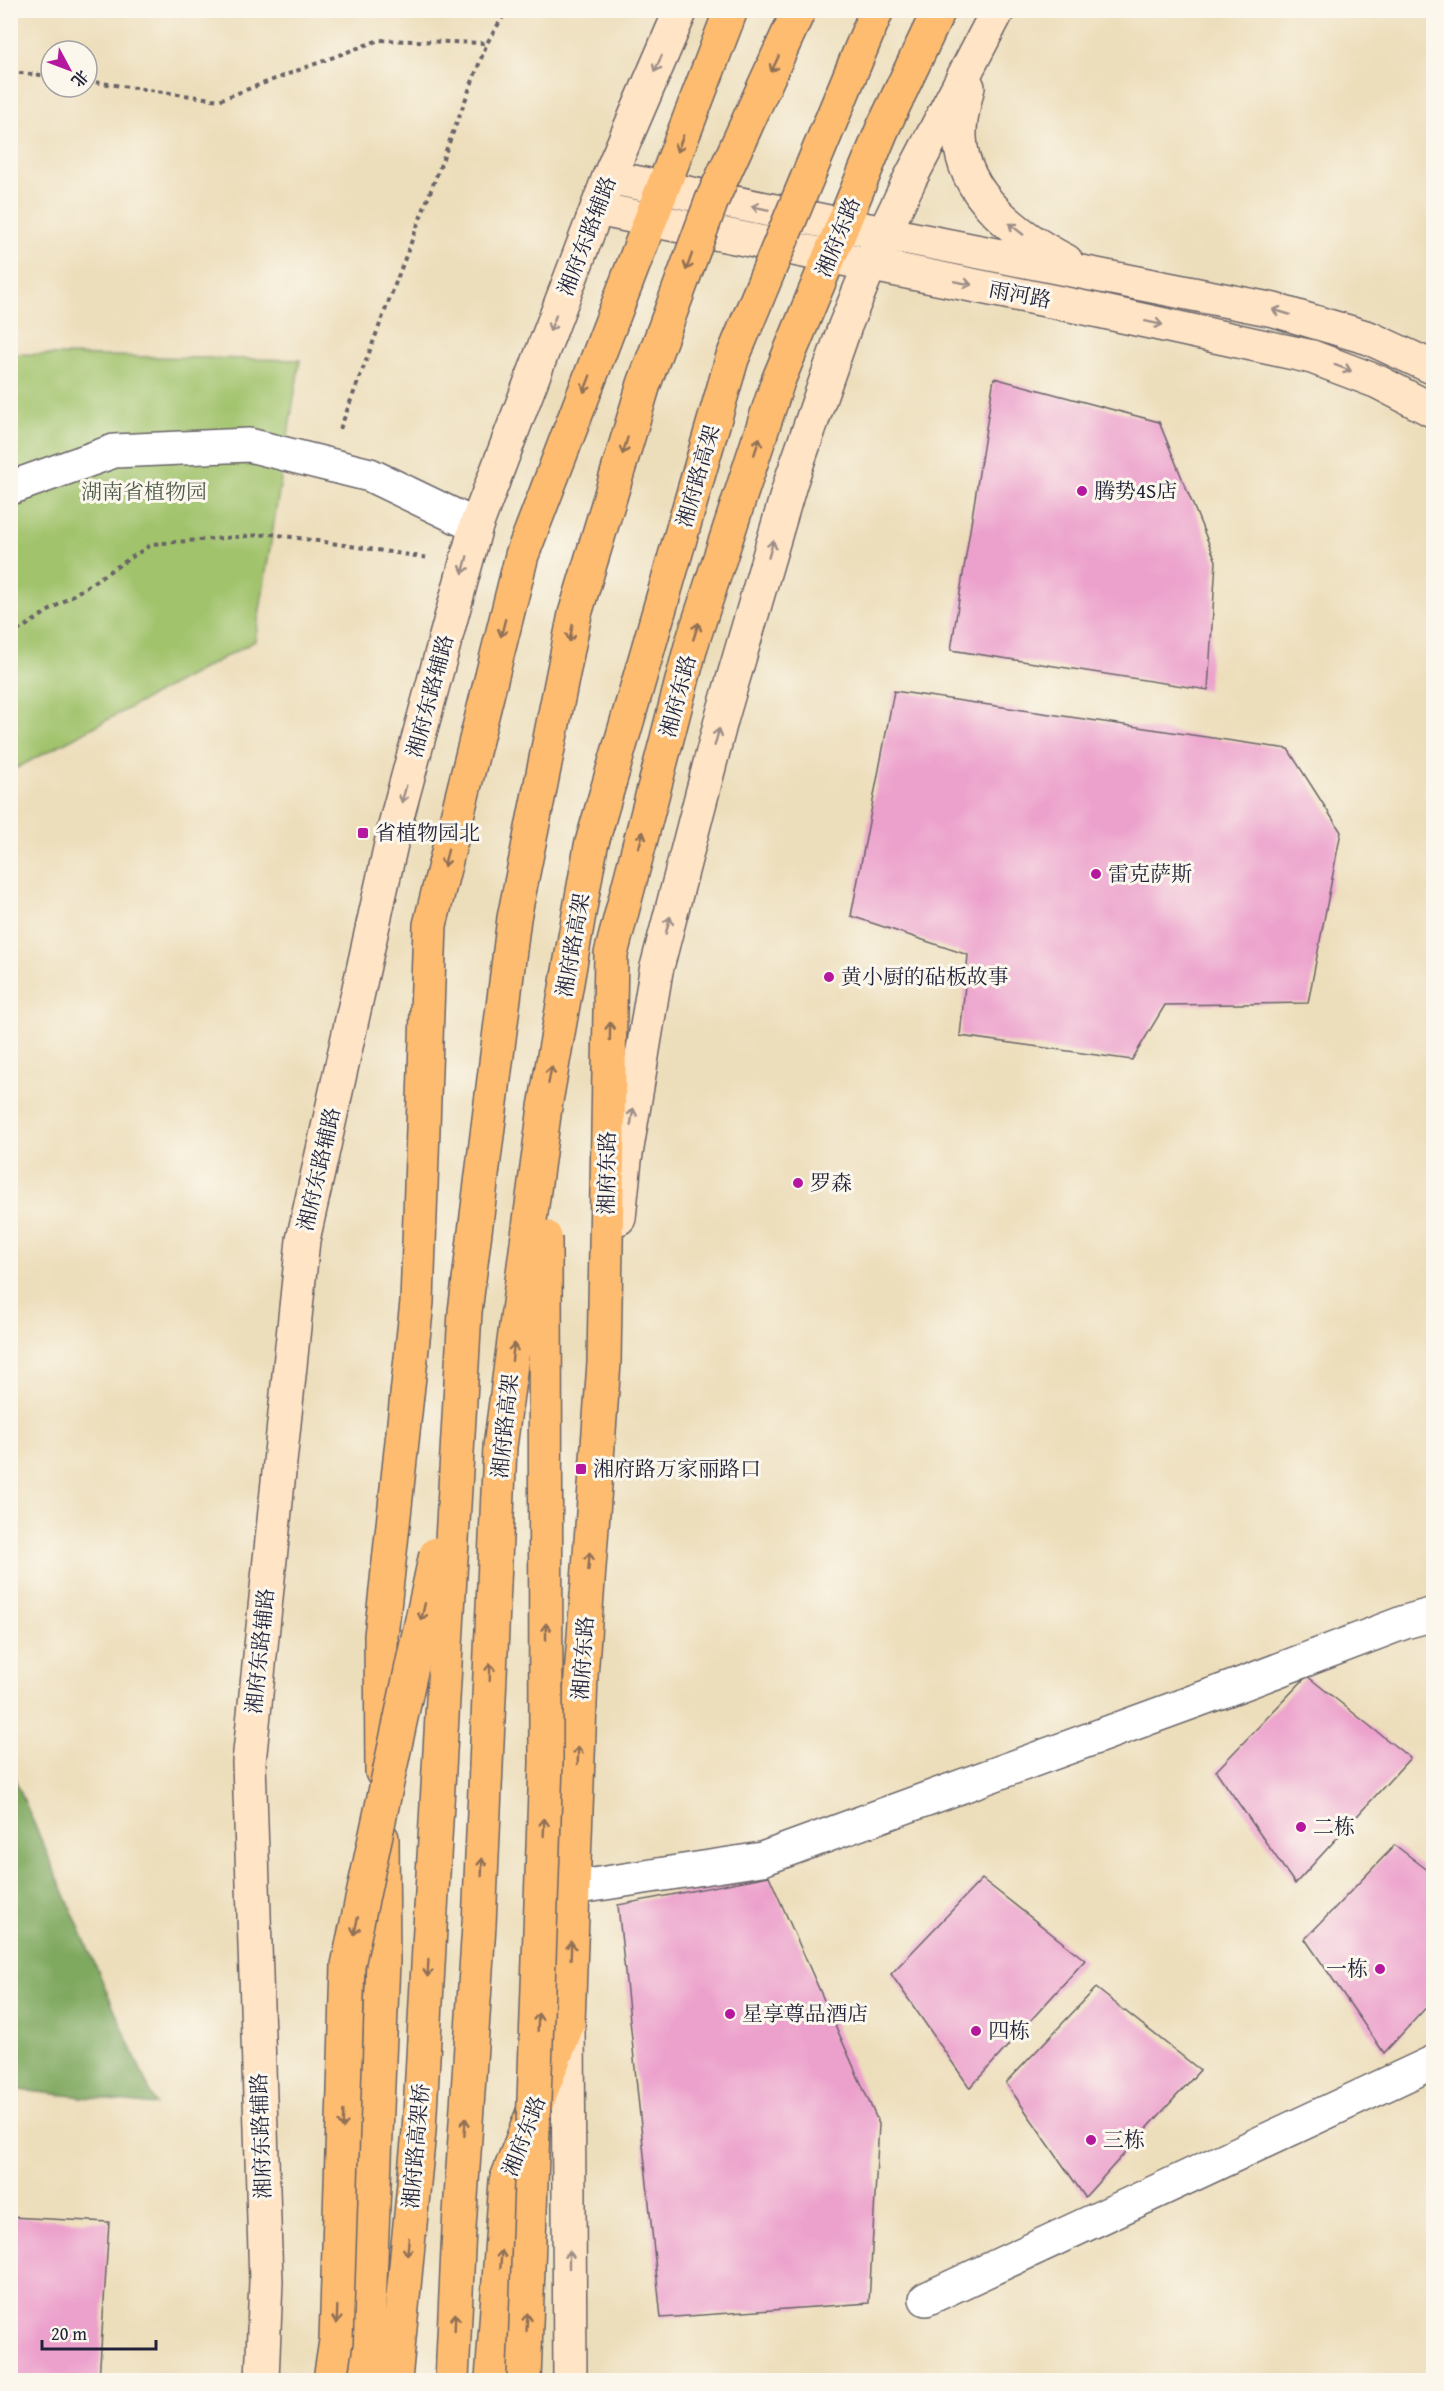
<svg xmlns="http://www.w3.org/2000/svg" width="1444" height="2391" font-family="'Gentium Book Plus','Noto Serif SC',serif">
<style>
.green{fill:#a1c36c;stroke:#627254;stroke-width:1.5}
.forest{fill:#80a960;stroke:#51664e;stroke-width:1.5}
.building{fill:#eca0cc}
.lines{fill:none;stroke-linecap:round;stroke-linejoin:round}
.street-casing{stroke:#696468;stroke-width:36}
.secondary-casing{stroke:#696468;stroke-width:36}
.primary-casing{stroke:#696468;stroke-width:36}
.highway-casing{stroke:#696468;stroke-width:36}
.path{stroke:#696468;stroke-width:4;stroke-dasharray:4.5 4.5;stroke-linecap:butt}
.street{stroke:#fff;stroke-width:33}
.secondary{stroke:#ffe4c6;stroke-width:33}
.primary{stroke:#febc70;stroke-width:33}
.highway{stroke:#febc70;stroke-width:33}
.highway-bridge-casing{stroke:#696468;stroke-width:36;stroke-linecap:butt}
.highway-bridge{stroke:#febc70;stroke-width:33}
.oneway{stroke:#9c8d87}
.oneway2{stroke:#906f56}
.poi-dot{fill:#b5179e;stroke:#fbf7ec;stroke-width:2}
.labels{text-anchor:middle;stroke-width:6;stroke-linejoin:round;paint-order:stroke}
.street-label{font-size:21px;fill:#22223b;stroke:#fbf7ec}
.poi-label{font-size:21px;fill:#22223b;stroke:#fbf7ec;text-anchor:start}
.park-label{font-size:21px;fill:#4e5a4c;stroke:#fbf7ec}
</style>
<rect width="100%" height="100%" fill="#fbf7ec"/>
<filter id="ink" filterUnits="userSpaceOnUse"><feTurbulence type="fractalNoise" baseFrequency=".0167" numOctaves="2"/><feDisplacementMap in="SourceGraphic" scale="12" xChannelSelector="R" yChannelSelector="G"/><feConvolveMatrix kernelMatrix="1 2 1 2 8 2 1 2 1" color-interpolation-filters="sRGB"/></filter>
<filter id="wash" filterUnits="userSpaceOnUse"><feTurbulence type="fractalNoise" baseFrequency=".008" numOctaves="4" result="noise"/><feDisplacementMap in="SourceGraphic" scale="24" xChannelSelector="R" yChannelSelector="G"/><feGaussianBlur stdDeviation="1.35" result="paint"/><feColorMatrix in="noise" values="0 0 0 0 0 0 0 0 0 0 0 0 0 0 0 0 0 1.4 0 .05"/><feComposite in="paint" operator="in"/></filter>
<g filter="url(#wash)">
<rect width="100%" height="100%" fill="#eddebb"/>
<path class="green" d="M11 354 300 360 255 641 11 771Z"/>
<path class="forest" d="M11 1770 156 2105 11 2089Z"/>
<g id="blocks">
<g class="building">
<path d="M994 378 1159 422 1216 561 1208 690 951 650Z"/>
<path d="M894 691 1288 749 1341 832 1308 1003 1165 1005 1132 1060 960 1036 968 955 851 916Z"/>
<path d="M1307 1676 1410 1758 1295 1884 1216 1771Z"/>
<path d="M1395 1845 1434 1875V1999L1384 2053 1305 1939Z"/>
<path d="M769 1876 879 2124 869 2303 661 2318 618 1905Z"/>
<path d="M982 1879 1085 1960 970 2088 891 1974Z"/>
<path d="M1096 1988 1200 2070 1085 2197 1006 2083Z"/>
<path d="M10 2217 109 2222 99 2380H10Z"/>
</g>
</g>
</g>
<g filter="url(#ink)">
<use href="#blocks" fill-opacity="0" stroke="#696468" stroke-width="1.5"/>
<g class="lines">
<g class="street-casing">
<g id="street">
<path d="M10 488 114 451 249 445 370 475 476 526"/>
<path d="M573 1888 762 1859 1239 1685 1405 1622 1434 1614"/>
<path d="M926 2299 1434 2062"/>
</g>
</g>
<g class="secondary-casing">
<g id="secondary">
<path d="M968 87C964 103 959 120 960 137 962 195 1019 237 1066 261"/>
<path d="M609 177 843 225 1274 310 1369 338 1434 368"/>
<path d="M597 209 1095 310 1312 357 1378 382 1434 411"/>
<path d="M619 1218 625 1160 656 971 722 717 791 481 845 326 876 250 910 179 998 10"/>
<path d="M568 2023 570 2380"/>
<path d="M262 2380 266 2281 249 1762 303 1240 397 817 476 526 609 177 681 10"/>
</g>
</g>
<g class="primary-casing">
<g id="primary">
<path d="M382 1772 381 1636 417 1302 430 925 522 555 731 10"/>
<path d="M366 2380 383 1961 382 1838"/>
<path d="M492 2380 506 2181 568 2023 581 1677 604 1363 611 954 691 646 778 381 882 130 939 10"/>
</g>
</g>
<g class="highway-casing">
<g id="highway">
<path d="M395 2380 419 2131 431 1910"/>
<path d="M452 2380 459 2228 479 1925"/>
</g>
</g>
<g class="path">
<path d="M10 72 51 76"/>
<path d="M87 81 219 100 379 40 487 43"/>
<path d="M340 429 487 43 507 10"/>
<path d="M10 636 152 544 272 534 429 558"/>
</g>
<use href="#street" class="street"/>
<use href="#secondary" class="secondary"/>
<use href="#primary" class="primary"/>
<use href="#highway" class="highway"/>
<g class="highway-bridge-casing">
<g id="highway-bridge">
<path d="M431 1910 465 1312 514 918 575 614 644 384 712 200 799 10"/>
<path d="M479 1925 500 1447 545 1107 591 846 732 359 877 10"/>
<path d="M330 2380 336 2341 348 1965 436 1554"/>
<path d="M524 2380 546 1763 545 1237"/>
</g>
</g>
<use href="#highway-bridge" class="highway-bridge"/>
</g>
<defs><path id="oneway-shaft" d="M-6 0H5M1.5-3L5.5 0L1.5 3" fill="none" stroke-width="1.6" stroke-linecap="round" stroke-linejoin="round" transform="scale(1.5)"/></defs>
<g class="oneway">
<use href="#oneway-shaft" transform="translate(658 64) rotate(114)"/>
<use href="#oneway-shaft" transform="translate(760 208) rotate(-168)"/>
<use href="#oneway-shaft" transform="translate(1016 229) rotate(-142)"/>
<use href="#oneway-shaft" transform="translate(963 283) rotate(11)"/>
<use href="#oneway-shaft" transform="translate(1281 312) rotate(-164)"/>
<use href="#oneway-shaft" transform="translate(553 323) rotate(111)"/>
<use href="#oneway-shaft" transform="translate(1154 323) rotate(12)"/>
<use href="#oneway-shaft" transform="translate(1343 368) rotate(21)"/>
<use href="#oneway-shaft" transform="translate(771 549) rotate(-74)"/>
<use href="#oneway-shaft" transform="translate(465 565) rotate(105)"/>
<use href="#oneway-shaft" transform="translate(717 737) rotate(-75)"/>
<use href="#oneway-shaft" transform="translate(404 794) rotate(105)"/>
<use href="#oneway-shaft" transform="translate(668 925) rotate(-75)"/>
<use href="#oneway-shaft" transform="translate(632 1117) rotate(-81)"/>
<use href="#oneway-shaft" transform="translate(569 2259) rotate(-90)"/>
</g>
<g class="oneway2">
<use href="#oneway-shaft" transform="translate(775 64) rotate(115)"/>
<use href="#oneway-shaft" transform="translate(680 144) rotate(111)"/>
<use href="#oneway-shaft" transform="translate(689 262) rotate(110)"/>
<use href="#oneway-shaft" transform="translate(587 384) rotate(111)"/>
<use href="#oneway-shaft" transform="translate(625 446) rotate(107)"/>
<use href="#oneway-shaft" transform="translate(757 446) rotate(-72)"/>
<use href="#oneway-shaft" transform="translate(503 628) rotate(104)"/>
<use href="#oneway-shaft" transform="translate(696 631) rotate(-72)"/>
<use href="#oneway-shaft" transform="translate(571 633) rotate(101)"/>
<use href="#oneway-shaft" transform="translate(641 840) rotate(-75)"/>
<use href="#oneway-shaft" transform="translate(446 858) rotate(104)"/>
<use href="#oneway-shaft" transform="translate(610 1031) rotate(-89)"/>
<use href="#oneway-shaft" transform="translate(550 1075) rotate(-80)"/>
<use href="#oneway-shaft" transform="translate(513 1352) rotate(-83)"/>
<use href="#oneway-shaft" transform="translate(589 1561) rotate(-86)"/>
<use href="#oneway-shaft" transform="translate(423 1612) rotate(102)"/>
<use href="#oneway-shaft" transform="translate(546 1632) rotate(-90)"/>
<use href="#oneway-shaft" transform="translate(490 1672) rotate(-88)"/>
<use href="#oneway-shaft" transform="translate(578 1755) rotate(-88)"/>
<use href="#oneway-shaft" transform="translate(544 1827) rotate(-88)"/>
<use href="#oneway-shaft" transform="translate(482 1867) rotate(-88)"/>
<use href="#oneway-shaft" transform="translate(356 1926) rotate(102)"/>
<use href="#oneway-shaft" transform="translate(571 1950) rotate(-88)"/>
<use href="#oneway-shaft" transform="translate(428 1968) rotate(93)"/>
<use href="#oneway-shaft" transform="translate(538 2022) rotate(-88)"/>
<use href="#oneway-shaft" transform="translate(343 2120) rotate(92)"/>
<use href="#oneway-shaft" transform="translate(465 2127) rotate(-86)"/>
<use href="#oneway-shaft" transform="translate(408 2247) rotate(96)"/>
<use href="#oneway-shaft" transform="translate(501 2259) rotate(-86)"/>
<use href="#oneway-shaft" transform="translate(337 2315) rotate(92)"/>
<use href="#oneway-shaft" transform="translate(455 2322) rotate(-88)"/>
<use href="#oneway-shaft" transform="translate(527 2322) rotate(-87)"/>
</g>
</g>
<g class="poi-dot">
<circle cx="1082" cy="491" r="6"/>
<rect x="357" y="827" width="12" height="12" rx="3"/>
<circle cx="1096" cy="874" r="6"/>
<circle cx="829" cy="977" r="6"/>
<circle cx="798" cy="1183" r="6"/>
<rect x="575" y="1463" width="12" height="12" rx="3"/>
<circle cx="1301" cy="1827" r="6"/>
<circle cx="1380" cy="1969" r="6"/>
<circle cx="730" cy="2014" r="6"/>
<circle cx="976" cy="2031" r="6"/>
<circle cx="1091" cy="2140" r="6"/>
</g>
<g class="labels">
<g class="street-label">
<text transform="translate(587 236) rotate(-69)" y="7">湘府东路辅路</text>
<text transform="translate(838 237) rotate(-68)" y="7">湘府东路</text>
<text transform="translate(1020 295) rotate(11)" y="7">雨河路</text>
<text transform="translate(698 476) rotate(-74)" y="7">湘府路高架</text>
<text transform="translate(430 696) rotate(-75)" y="7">湘府东路辅路</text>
<text transform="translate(678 696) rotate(-75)" y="7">湘府东路</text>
<text transform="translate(573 945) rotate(-80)" y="7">湘府路高架</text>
<text transform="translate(319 1169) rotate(-77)" y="7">湘府东路辅路</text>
<text transform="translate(607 1173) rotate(-89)" y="7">湘府东路</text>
<text transform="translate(505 1426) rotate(-84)" y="7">湘府路高架</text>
<text transform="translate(260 1651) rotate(-84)" y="7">湘府东路辅路</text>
<text transform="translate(583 1658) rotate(-86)" y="7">湘府东路</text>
<text transform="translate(261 2136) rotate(-92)" y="7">湘府东路辅路</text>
<text transform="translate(524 2136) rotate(-69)" y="7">湘府东路</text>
<text transform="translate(416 2146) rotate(-85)" y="7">湘府路高架桥</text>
</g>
<g class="poi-label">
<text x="1094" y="498">腾势4S店</text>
<text x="375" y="840">省植物园北</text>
<text x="1108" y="881">雷克萨斯</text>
<text x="841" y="984">黄小厨的砧板故事</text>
<text x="810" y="1190">罗森</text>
<text x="593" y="1476">湘府路万家丽路口</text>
<text x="1313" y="1834">二栋</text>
<text x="1368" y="1976" text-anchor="end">一栋</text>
<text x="742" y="2021">星享尊品酒店</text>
<text x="988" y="2038">四栋</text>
<text x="1103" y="2147">三栋</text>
</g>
<g class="park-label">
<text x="144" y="499">湖南省植物园</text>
</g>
</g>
<rect width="1444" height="2391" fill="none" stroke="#fbf7ec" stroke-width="36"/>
<g transform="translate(69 69) rotate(131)"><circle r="28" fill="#fbf7ec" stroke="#a4a2a5" stroke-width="1.5"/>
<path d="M0-4.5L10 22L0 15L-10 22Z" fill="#b5179e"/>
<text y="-9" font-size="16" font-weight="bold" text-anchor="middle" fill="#22223b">北</text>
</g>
<path d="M42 2340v9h114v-9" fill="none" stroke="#22223b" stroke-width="3"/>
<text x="51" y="2340" font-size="18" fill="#22223b" stroke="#fbf7ec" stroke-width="4.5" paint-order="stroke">20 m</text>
</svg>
